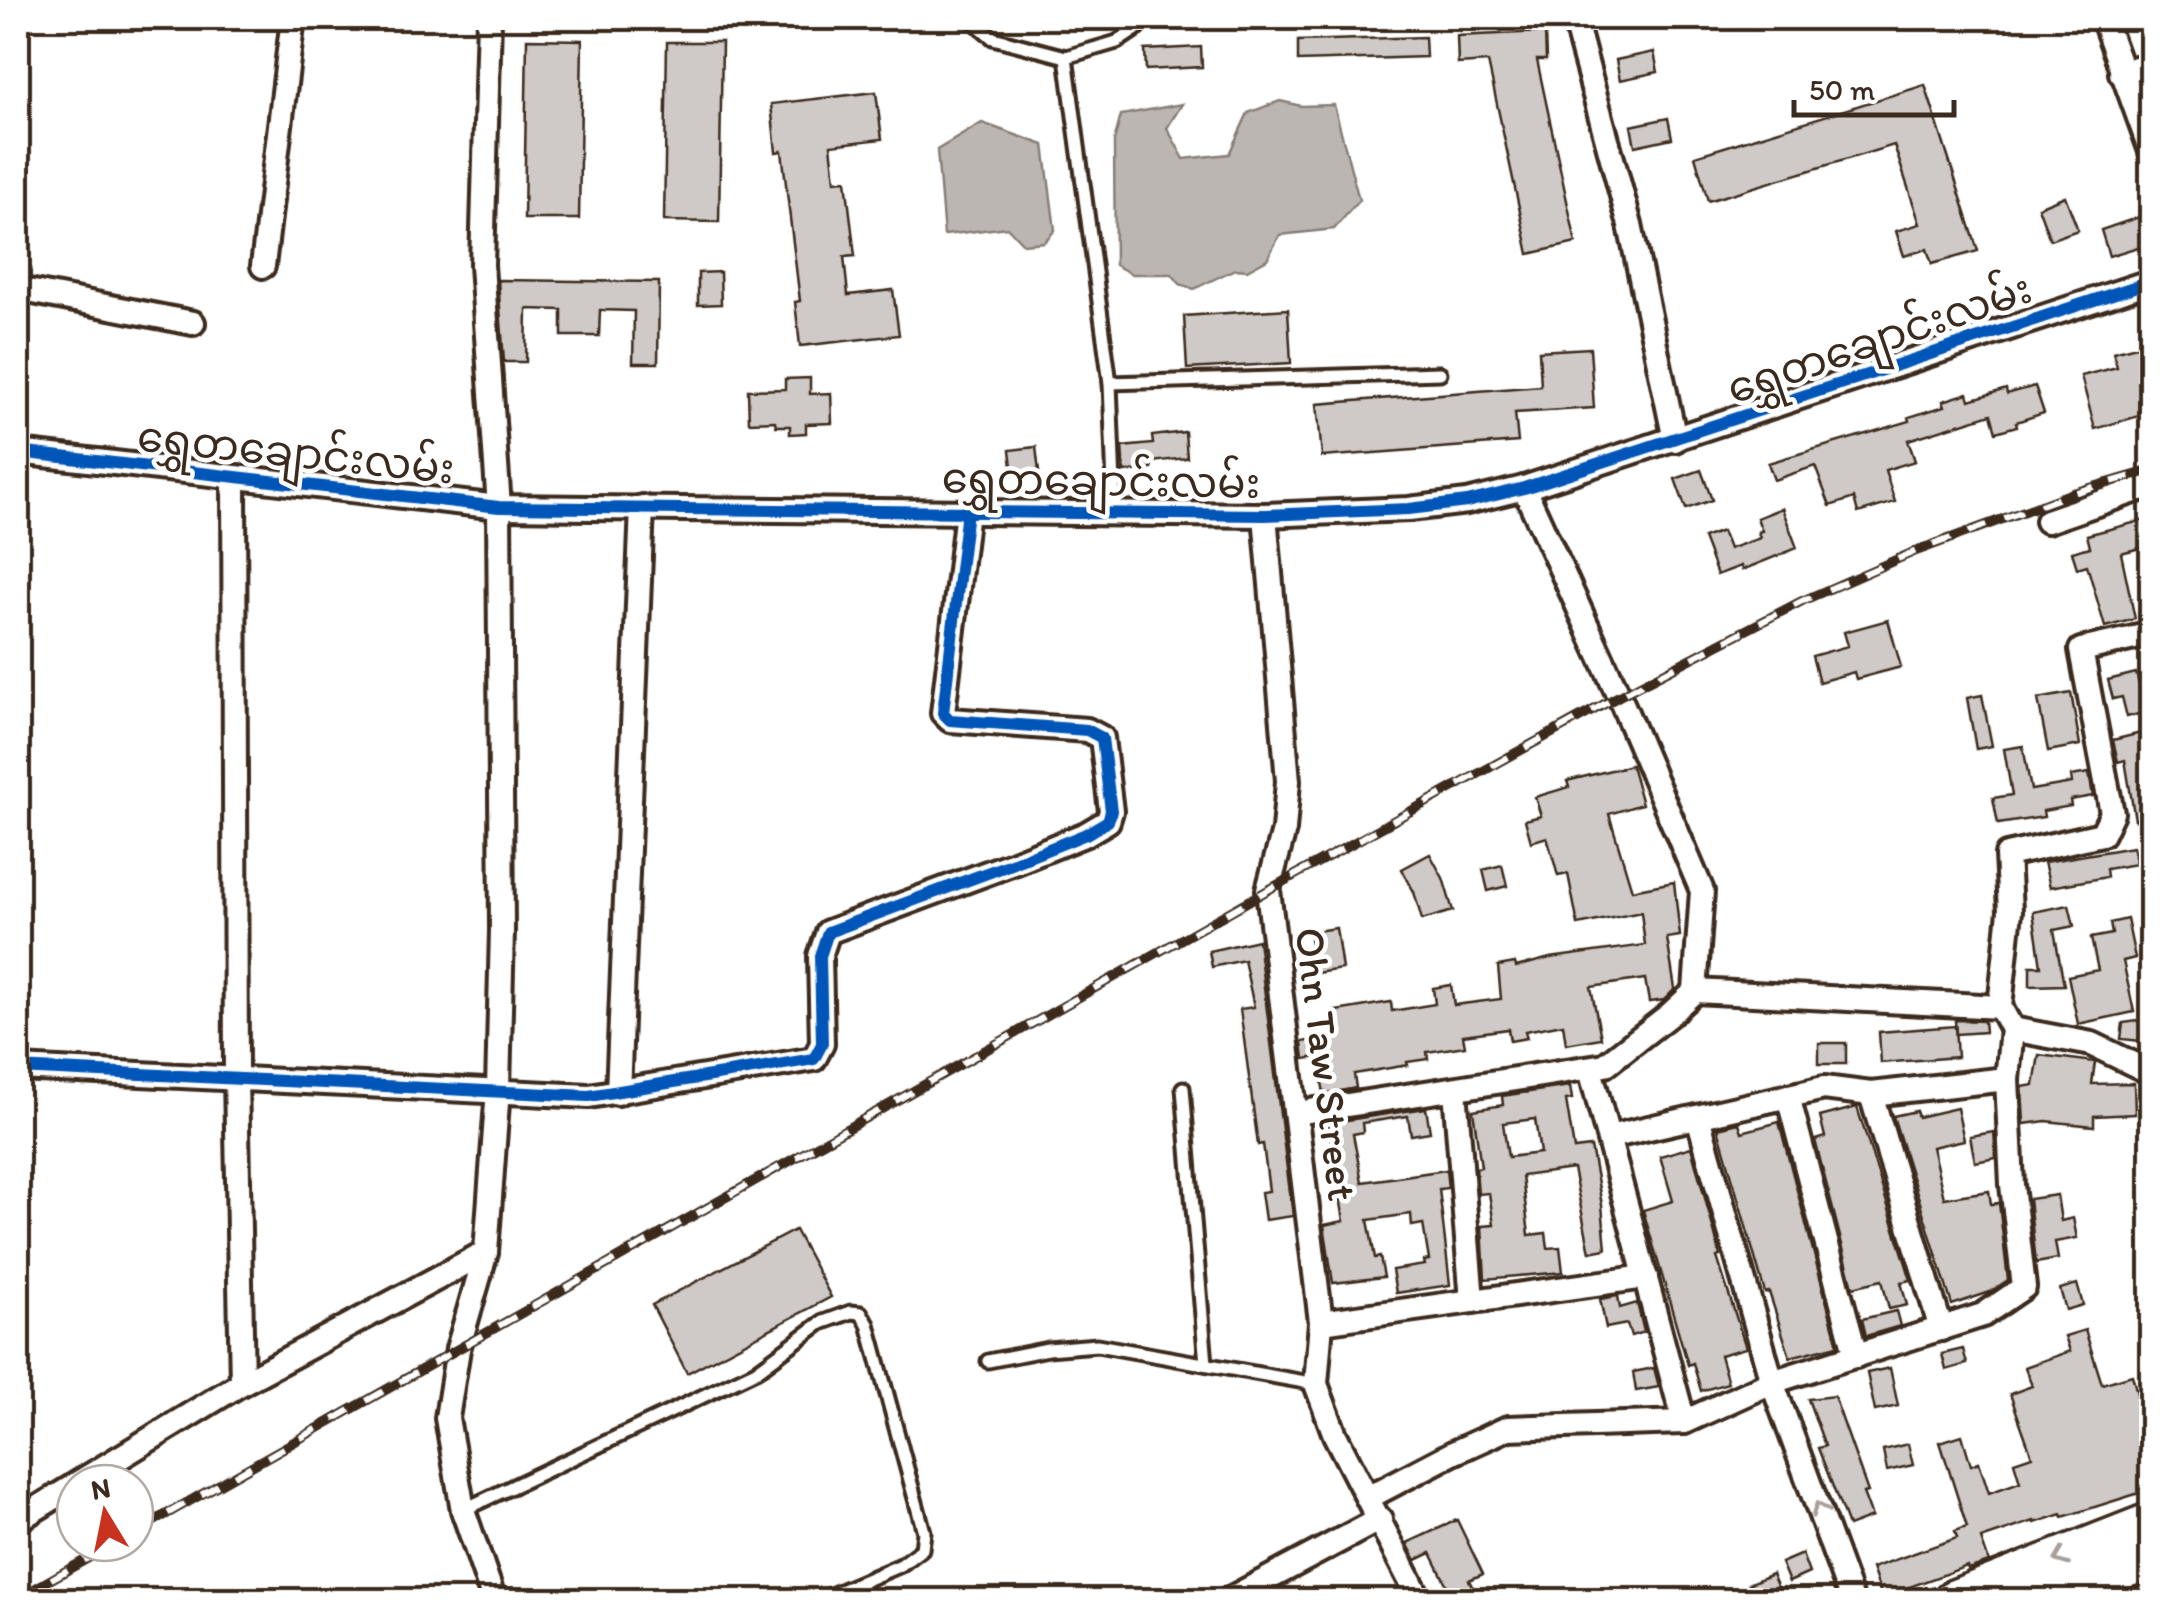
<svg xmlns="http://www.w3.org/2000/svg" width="2169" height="1618" font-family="Itim,'Noto Sans Myanmar',sans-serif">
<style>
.water{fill:#bcb6b3;stroke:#887e77;stroke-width:2.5}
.building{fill:#cfcac7;stroke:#3b2a1e;stroke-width:2.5;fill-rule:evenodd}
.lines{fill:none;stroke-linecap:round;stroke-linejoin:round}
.service-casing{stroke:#3b2a1e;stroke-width:19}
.minor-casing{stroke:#3b2a1e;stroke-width:30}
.primary-casing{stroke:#3b2a1e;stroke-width:45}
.service{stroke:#fff;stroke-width:11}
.minor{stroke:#fff;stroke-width:22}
.primary{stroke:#fff;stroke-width:38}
.rail-casing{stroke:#3b2a1e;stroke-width:10}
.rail{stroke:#fff;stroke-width:6;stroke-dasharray:19;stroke-linecap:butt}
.cycleway-casing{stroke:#fff;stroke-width:19}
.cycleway{stroke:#0057b8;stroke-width:12}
.oneway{stroke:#a79f9a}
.labels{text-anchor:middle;stroke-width:9;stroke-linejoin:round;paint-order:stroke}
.street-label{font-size:42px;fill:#3b2a1e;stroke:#fff}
</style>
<rect width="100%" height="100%" fill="#fff"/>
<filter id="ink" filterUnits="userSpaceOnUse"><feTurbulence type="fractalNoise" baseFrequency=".01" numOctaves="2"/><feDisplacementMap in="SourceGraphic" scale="20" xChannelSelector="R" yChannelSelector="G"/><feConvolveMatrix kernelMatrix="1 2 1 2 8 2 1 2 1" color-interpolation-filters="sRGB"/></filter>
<g filter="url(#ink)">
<g class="water">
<path d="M1280 101 1301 106 1334 105 1359 200 1334 229 1280 235 1267 259 1247 270 1235 269 1194 289 1180 284 1172 274H1132L1115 265 1114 142 1121 115 1182 104 1167 128 1184 159 1229 154 1248 113Z"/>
<path d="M982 123 1044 145 1055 230 1044 242 1023 244 1007 227 944 235 937 150Z"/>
</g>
<g class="building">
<path d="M1545 32 1546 60H1537L1576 243 1529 254 1488 62 1458 64 1457 36Z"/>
<path d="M1425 37 1426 57 1298 61V41Z"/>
<path d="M527 39 582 40 579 219H524Z"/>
<path d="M667 42H722L719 222 664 221Z"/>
<path d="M1201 47 1202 67 1146 70 1145 50Z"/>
<path d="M1654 52 1658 72 1620 80 1616 60Z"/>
<path d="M1925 85 1978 251 1932 264 1927 249 1904 256 1896 231 1920 224 1894 145 1708 201 1695 156Z"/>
<path d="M876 92 882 139 831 145 835 181 846 180 855 256 844 257 848 295 893 290 899 335 800 346 795 302 800 301 782 151 776 152 771 104Z"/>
<path d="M1668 118 1672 138 1635 146 1631 126Z"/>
<path d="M2065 196 2078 230 2050 240 2038 207Z"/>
<path d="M2139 217 2148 244 2109 256 2101 230Z"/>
<path d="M720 272 721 304 698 305V273Z"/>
<path d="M498 280 659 282 658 363H633L634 311 600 310 599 336H562V310L527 309 526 362H504Z"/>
<path d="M1288 309 1291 363 1187 369 1184 316Z"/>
<path d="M2152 342V412L2095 429 2081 376 2117 367 2113 352Z"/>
<path d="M1590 348 1594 408 1515 413 1518 442 1322 457 1317 404 1541 386 1539 351Z"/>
<path d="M810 378V394L831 393 832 423 806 424V433L790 434V426H776L775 421 749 422 748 390 785 389V379Z"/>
<path d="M2035 386 2044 413 2016 422 2017 426 1996 432 1991 414 1908 440 1915 461 1885 470 1895 502 1858 513 1854 498 1830 506 1815 466 1774 480 1768 463 1910 421 1909 417 1945 406 1943 401 1968 393 1970 400 2006 389 2007 394Z"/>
<path d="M1185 432 1187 458 1151 462 1152 469 1124 472 1122 447 1153 444 1152 436Z"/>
<path d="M1036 447 1039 472 1013 475 1010 450Z"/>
<path d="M1701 470 1712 500 1686 509 1675 479Z"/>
<path d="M1782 508 1797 548 1742 570 1741 566 1717 575 1703 538 1722 531 1729 549 1760 538 1758 532 1762 531 1757 518Z"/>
<path d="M2152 518V545L2121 553 2135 619 2105 627 2087 565 2077 568 2072 552 2090 547 2087 535Z"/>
<path d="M1888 620 1901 667 1856 679 1854 672 1819 682 1812 656 1848 646 1844 632Z"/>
<path d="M2136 673 2146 712 2127 717 2122 697 2113 699 2108 680Z"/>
<path d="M2071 693 2080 745 2048 751 2038 699Z"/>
<path d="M1982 695 1992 746 1976 749 1967 698Z"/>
<path d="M2145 732 2151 753 2148 754V773L2152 817 2135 820 2125 760 2118 762 2113 740Z"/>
<path d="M2023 746 2031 790 2072 783 2071 776 2089 773 2093 796 2070 800 2071 806 2043 811 2044 817 1998 824 1993 798 2012 795 2004 749Z"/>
<path d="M1631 765 1642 804 1609 814 1632 890 1674 882 1680 936 1667 938 1675 989 1664 1000 1649 1002 1645 979 1591 987 1601 1038 1566 1044 1563 1024 1525 1031 1527 1038 1510 1041 1508 1029 1463 1035 1465 1046 1427 1052 1428 1059 1407 1062 1408 1065 1354 1074 1356 1088 1324 1094 1318 1057 1304 1059 1302 1042 1334 1037 1330 1012 1391 1002 1392 1011 1435 1004 1433 988 1451 985 1454 1005 1501 999 1498 966 1515 963 1516 967 1550 958 1645 945 1641 912 1578 925 1568 874 1558 876 1547 837 1531 842 1525 820 1541 816 1535 797 1569 787 1567 781Z"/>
<path d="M2133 847 2136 864 2106 869 2107 877 2050 887 2044 862Z"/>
<path d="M1430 854 1443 878 1453 911 1422 920 1414 892 1402 869Z"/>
<path d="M1502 865 1507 886 1488 891 1483 870Z"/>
<path d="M2069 905 2074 926 2054 930 2064 985 2030 986V966H2041L2033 912Z"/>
<path d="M2127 919 2135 958 2123 961 2134 1012 2078 1024 2068 976 2098 970 2091 938 2112 934 2110 923Z"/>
<path d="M1336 928 1342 969 1316 973 1309 932Z"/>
<path d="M1258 940 1293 1216 1265 1220 1261 1192 1269 1191 1263 1144 1258 1145 1240 1009 1254 1007 1244 960 1212 967 1209 951Z"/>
<path d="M2152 1019V1042L2121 1039 2123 1023Z"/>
<path d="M1955 1020 1984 1021 1985 1032 1956 1034Z"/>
<path d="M1955 1026 1957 1057 1881 1063 1879 1032Z"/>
<rect x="1819" y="1043" width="27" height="21"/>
<path d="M2039 1055 2095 1062 2092 1084 2134 1083 2135 1114 2094 1116V1126L2046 1121 2024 1124 2022 1087 2034 1085Z"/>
<path d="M1570 1086 1572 1099 1566 1100 1574 1149 1591 1147 1602 1205 1606 1249 1590 1252 1573 1169 1522 1176 1529 1235 1546 1233 1548 1248 1560 1247 1563 1272 1485 1279 1482 1226 1494 1225 1489 1193 1478 1194 1476 1168 1481 1167 1473 1110 1503 1105 1502 1096ZM1535 1119 1540 1153 1508 1157 1503 1123Z"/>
<path d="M1857 1107 1911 1280 1901 1282 1907 1305 1889 1309 1882 1280 1853 1287 1815 1140 1825 1137 1820 1117Z"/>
<path d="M1426 1108 1430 1132 1411 1135 1408 1116 1362 1123 1363 1132 1353 1134 1362 1182 1446 1170 1448 1188 1439 1189 1450 1285 1396 1293 1392 1270 1425 1265 1424 1261 1429 1260 1423 1224 1412 1226 1411 1214 1368 1220 1375 1258 1380 1257 1384 1277 1333 1283 1324 1225 1344 1221 1328 1123Z"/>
<path d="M1957 1108 1964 1140 1932 1147 1944 1198 1989 1191 1991 1204 1999 1203 2008 1280 1990 1292 1952 1305 1893 1116 1916 1111 1918 1117Z"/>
<path d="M1779 1122 1838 1345 1790 1357 1769 1292 1765 1293 1718 1128 1739 1123 1742 1132Z"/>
<path d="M1994 1132 1996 1158 1975 1162 1970 1136Z"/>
<path d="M1691 1147 1715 1235 1720 1256 1717 1257 1746 1348 1720 1355 1728 1383 1701 1391 1693 1363 1688 1365 1643 1210 1673 1201 1660 1156Z"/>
<path d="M2057 1195 2061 1221 2073 1218 2077 1238 2055 1242 2058 1259 2036 1263 2029 1199Z"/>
<path d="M795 1230 831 1297 687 1373 652 1305Z"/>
<path d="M2077 1284 2083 1305 2066 1310 2060 1289Z"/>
<path d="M1618 1296 1620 1308 1637 1303 1644 1332 1631 1336 1627 1324 1606 1328 1600 1299Z"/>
<path d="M1896 1311 1900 1326 1866 1336 1862 1319Z"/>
<path d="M2085 1330 2102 1384 2132 1375 2144 1418 2152 1414V1489L2063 1517 2062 1514 2035 1523 2034 1521 1981 1539 1989 1562 1968 1569 1967 1566 1882 1597 1872 1568 1957 1538 1955 1531 1967 1527 1940 1442 1962 1435 1971 1465 1979 1462 1989 1493 2020 1482 2014 1462 2032 1456 2010 1394 2032 1386 2025 1367 2070 1351 2065 1336Z"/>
<path d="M1963 1349 1967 1364 1946 1370 1942 1354Z"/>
<path d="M1654 1368 1659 1387 1636 1391 1633 1372Z"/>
<path d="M1890 1368 1898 1406 1875 1411 1867 1373Z"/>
<path d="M1834 1396 1868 1492 1863 1493 1872 1517 1848 1526 1818 1448 1825 1446 1808 1399Z"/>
<path d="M1908 1444 1913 1465 1887 1471 1883 1450Z"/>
<path d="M1457 1520 1483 1574 1469 1580 1479 1600H1454L1431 1553 1416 1560 1407 1543Z"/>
<path d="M1802 1554 1809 1573 1789 1582 1781 1563Z"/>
<path d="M1772 1574 1783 1600H1756L1748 1584Z"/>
</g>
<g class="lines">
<g class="service-casing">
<g id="service">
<path d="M970 18 993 38 1066 57 1117 42 1153 18"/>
<path d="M1066 57 1110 383 1115 513"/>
<path d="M1110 383 1440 373"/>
<path d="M1183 1088 1206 1364"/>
<path d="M988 1361 1048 1349 1097 1345 1316 1384"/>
<path d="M463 1510 756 1371 821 1323 851 1312 861 1313 868 1324 924 1532 922 1549 901 1565 819 1600"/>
</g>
</g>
<g class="minor-casing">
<g id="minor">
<path d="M489 18 482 265 499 507 502 930 498 1089 486 1252 458 1349 447 1418 463 1510 494 1600"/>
<path d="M1574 18 1630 225 1675 440"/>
<path d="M2103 18 2152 154"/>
<path d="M2121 73 2152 63"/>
<path d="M263 266 293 18"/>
<path d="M18 289 193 323"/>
<path d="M18 452 499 507 1265 515 1409 509 1467 502 1524 488 2152 281"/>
<path d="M234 479 236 1078 242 1383"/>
<path d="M1265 515 1288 781 1284 830 1268 890 1321 1322 1316 1384 1335 1435 1420 1600"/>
<path d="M2047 521 2152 485"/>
<path d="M2152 634 2081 650 2112 813 2102 834 2007 855 2010 911 2000 1007 2012 1029 2092 1044 2152 1073"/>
<path d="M1695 991 2000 1007"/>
<path d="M18 1068 589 1096 814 1059 822 1044 820 956 828 932 1014 863 1086 834 1108 821 1111 811 1102 738 1087 730 950 720 943 713 967 511"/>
<path d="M1590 1069 1684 1422"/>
<path d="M2007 1079 2012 1029"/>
<path d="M1455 1090 1472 1301"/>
<path d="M618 1093 642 507"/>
<path d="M1871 1094 1941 1329"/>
<path d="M1788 1096 1856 1356"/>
<path d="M1296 1113 1605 1065 1669 1015 1695 991 1702 891 1619 696 1524 488"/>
<path d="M1698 1117 1772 1382 1852 1600"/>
<path d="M1321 1322 1646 1277"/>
<path d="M78 1483 242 1383 486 1252"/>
<path d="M1369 1497 1453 1453 1508 1428 1684 1422 1772 1382 1983 1315 2024 1287 2012 1185 2007 1079 1871 1094 1824 1088 1609 1137"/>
<path d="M18 1520 75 1485"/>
<path d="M1228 1600 1380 1519"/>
</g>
</g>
<g class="primary-casing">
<g id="primary">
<path d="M1953 1600 2152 1522"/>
<path d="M2043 1600 2152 1558"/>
</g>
</g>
<use href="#service" class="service"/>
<use href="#minor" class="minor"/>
<use href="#primary" class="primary"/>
<g class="rail-casing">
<g id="rail">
<path d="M135 1532 1268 890 1619 696 1802 601 1916 551 2073 493 2152 470"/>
<path d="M18 1598 115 1543"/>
</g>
</g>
<use href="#rail" class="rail"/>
<g class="cycleway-casing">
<g id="cycleway">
<path d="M18 452 499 507 1265 515 1409 509 1467 502 1524 488 2152 281"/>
<path d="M18 1068 589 1096 814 1059 822 1044 820 956 828 932 1014 863 1086 834 1108 821 1111 811 1102 738 1087 730 950 720 943 713 967 511"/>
</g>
</g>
<use href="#cycleway" class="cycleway"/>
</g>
<defs><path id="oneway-chevron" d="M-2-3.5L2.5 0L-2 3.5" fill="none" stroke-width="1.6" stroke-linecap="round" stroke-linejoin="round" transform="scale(2.5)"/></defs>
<g class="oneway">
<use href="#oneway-chevron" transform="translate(1819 1509) rotate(-110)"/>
<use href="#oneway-chevron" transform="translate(2061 1558) rotate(158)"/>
</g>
</g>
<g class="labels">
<g class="street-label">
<text transform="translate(1879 338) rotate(-19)" y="15">ရွှေတချောင်းလမ်း</text>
<text transform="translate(296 452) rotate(6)" y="15">ရွှေတချောင်းလမ်း</text>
<text transform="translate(1101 480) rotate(1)" y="15">ရွှေတချောင်းလမ်း</text>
<text transform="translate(1327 1064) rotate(83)" y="15">Ohn Taw Street</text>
</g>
</g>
<rect width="2169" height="1618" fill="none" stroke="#fff" stroke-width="60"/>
<rect x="30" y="30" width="2109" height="1558" fill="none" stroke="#3b2a1e" stroke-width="4" filter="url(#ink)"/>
<g transform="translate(105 1513) rotate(350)"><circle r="48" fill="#ffffff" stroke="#b1aaa5" stroke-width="2.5"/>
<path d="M0-8L18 38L0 25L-18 38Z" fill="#c8321e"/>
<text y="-15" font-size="28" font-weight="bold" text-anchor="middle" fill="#3b2a1e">N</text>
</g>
<path d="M1794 100v15h160v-15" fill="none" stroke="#3b2a1e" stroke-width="5"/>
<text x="1809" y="100" font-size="30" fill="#3b2a1e" stroke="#ffffff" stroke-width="8" paint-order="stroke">50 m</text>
</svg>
